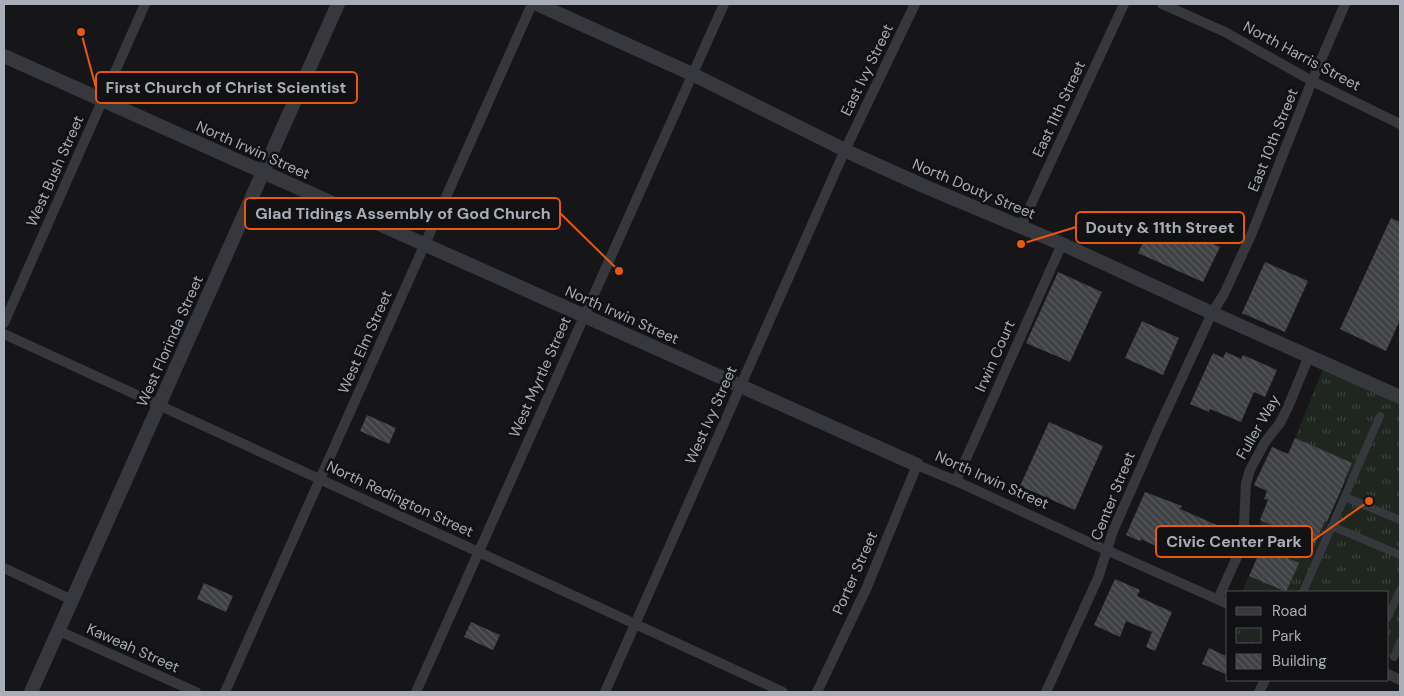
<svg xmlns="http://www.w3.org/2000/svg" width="1404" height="696" font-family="'DM Sans',sans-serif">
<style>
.park{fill:url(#park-tufts)}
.building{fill:url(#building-back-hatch)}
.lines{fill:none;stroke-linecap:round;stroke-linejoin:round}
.pedestrian{stroke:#37383d;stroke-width:8}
.minor{stroke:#37383d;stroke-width:10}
.tertiary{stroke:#37383d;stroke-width:14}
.labels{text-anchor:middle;stroke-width:5;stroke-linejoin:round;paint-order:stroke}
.street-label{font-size:15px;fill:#a8adb8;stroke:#111113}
.leader{fill:none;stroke:#e8590c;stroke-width:2}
.callout-dot{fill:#e8590c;stroke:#111113;stroke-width:2}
.callout{fill:#111113;stroke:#e8590c;stroke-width:2}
.callout-label{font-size:16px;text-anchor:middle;font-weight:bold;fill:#a8adb8}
</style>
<defs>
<pattern id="park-tufts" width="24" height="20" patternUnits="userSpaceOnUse" patternTransform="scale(1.25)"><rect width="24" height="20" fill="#1e261f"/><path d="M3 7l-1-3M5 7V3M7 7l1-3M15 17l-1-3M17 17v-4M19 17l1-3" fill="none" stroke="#3c433d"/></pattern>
<pattern id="building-back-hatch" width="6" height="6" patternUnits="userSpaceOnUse" patternTransform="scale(1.25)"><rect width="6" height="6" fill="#404145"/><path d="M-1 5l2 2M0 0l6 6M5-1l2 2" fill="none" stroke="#595a5e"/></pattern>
</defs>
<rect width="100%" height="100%" fill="#161618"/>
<g class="park">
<path d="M1325 364 1400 397V656L1395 654 1391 657 1388 656V592H1286L1298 563 1262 547 1260 520 1315 544 1325 521 1329 523 1347 482 1295 438Z"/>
<path d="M1249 576 1284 592H1242Z"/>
</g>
<g class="building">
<path d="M1155 217 1220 247 1203 282 1138 253Z"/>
<path d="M1391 218 1400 222V320L1386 351 1340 329Z"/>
<path d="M1265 262 1308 281 1285 332 1242 313Z"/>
<path d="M1058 272 1102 292 1070 362 1026 343Z"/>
<path d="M1142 321 1179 338 1163 375 1125 358Z"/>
<path d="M1226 352 1241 359 1243 355 1277 370 1265 397 1254 392 1241 422 1210 409 1209 412 1190 404 1213 353 1223 358Z"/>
<path d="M367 415 396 428 389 444 360 431Z"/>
<path d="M1049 422 1103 446 1075 510 1020 486Z"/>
<path d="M1295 438 1352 463 1344 481H1345L1327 522 1325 521 1315 544 1260 520 1268 500 1264 499 1267 491 1254 485 1272 447 1288 454Z"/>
<path d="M1145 492 1182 506 1180 509 1226 529 1214 555 1169 535 1162 549 1141 539 1140 541 1126 535Z"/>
<path d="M1262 547 1299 563 1286 592 1249 576Z"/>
<path d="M1115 579 1140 590 1137 596 1172 612 1155 651 1146 647 1152 632 1126 621 1120 637 1094 625Z"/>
<path d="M204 583 233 596 226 612 197 599Z"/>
<path d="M471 622 500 635 493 650 464 637Z"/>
<path d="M1209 648 1228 657V675L1202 664Z"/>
</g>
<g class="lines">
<g class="pedestrian">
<path d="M1345 497 1400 520"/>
<path d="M1332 526 1400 555"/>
<path d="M1303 592 1380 416"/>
<path d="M1388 617 1400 590"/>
<path d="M1394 657 1400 642"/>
</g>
<g class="minor">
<path d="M1162 4 1225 32 1312 81 1400 124"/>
<path d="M1021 226 1124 4"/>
<path d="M4 323 145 4"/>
<path d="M4 334 783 692"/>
<path d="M956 481 1062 244"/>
<path d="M4 568 72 600"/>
<path d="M1218 599 1246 537 1244 524 1246 483 1250 470 1265 442 1280 423 1288 407 1309 356"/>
<path d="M59 631 196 692"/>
<path d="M1388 674 1400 680"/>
<path d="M225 692 532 4"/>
<path d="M416 692 724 4"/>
<path d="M605 692 845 150 915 4"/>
<path d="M817 692 867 587 917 465 956 481 1095 545 1228 604"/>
<path d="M1046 692 1098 578 1113 531 1158 429 1212 313 1224 294 1252 233 1312 81 1345 4"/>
<path d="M1259 692 1265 680"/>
</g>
<g class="tertiary">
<path d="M537 4 692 74 857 156 926 187 1062 244 1212 313 1400 397"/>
<path d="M4 56 917 465"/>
<path d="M31 692 338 4"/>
</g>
</g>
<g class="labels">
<g class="street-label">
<text transform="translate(1302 56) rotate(28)" y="5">North Harris Street</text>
<text transform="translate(867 70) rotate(-64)" y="5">East Ivy Street</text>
<text transform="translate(1059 109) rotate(-65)" y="5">East 11th Street</text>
<text transform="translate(1273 140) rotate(-68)" y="5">East 10th Street</text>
<text transform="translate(253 150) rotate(24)" y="5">North Irwin Street</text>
<text transform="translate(55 171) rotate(-66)" y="5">West Bush Street</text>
<text transform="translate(974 189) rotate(23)" y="5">North Douty Street</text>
<text transform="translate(622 315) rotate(24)" y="5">North Irwin Street</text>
<text transform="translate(170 341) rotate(-66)" y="5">West Florinda Street</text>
<text transform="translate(365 342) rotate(-66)" y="5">West Elm Street</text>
<text transform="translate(995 356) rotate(-66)" y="5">Irwin Court</text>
<text transform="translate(540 377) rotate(-66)" y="5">West Myrtle Street</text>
<text transform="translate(711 415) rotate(-66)" y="5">West Ivy Street</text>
<text transform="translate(1258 427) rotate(-60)" y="5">Fuller Way</text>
<text transform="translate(992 480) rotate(24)" y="5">North Irwin Street</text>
<text transform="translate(1113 496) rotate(-68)" y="5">Center Street</text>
<text transform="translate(400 499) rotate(25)" y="5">North Redington Street</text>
<text transform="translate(855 573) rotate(-66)" y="5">Porter Street</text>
<text transform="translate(133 648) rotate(24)" y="5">Kaweah Street</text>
</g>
</g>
<path class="leader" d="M81 32L96 88M619 271L560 213M1021 244L1076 227M1369 501L1312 541"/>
<g class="callout-dot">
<circle cx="81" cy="32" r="5"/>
<circle cx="619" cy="271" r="5"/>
<circle cx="1021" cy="244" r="5"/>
<circle cx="1369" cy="501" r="5"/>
</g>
<g class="callout">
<rect x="96" y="72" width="261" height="31" rx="5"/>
<rect x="245" y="198" width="315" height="31" rx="5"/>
<rect x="1076" y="212" width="168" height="31" rx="5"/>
<rect x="1156" y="526" width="156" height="31" rx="5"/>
</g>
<g class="callout-label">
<text x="226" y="93">First Church of Christ Scientist</text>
<text x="403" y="219">Glad Tidings Assembly of God Church</text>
<text x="1160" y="233">Douty &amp; 11th Street</text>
<text x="1234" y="547">Civic Center Park</text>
</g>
<rect width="1404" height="696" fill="none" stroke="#a8adb8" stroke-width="10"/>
<rect x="1226" y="591" width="162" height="90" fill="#111113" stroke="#4d4f55"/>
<rect x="1236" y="607" width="25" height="8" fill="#37383d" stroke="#4d4f55"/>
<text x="1272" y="616" font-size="15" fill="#a8adb8">Road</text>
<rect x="1236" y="628" width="25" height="15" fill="url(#park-tufts)" stroke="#4d4f55"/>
<text x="1272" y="641" font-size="15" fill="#a8adb8">Park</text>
<rect x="1236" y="654" width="25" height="15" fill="url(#building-back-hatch)" stroke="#4d4f55"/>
<text x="1272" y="666" font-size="15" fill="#a8adb8">Building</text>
</svg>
